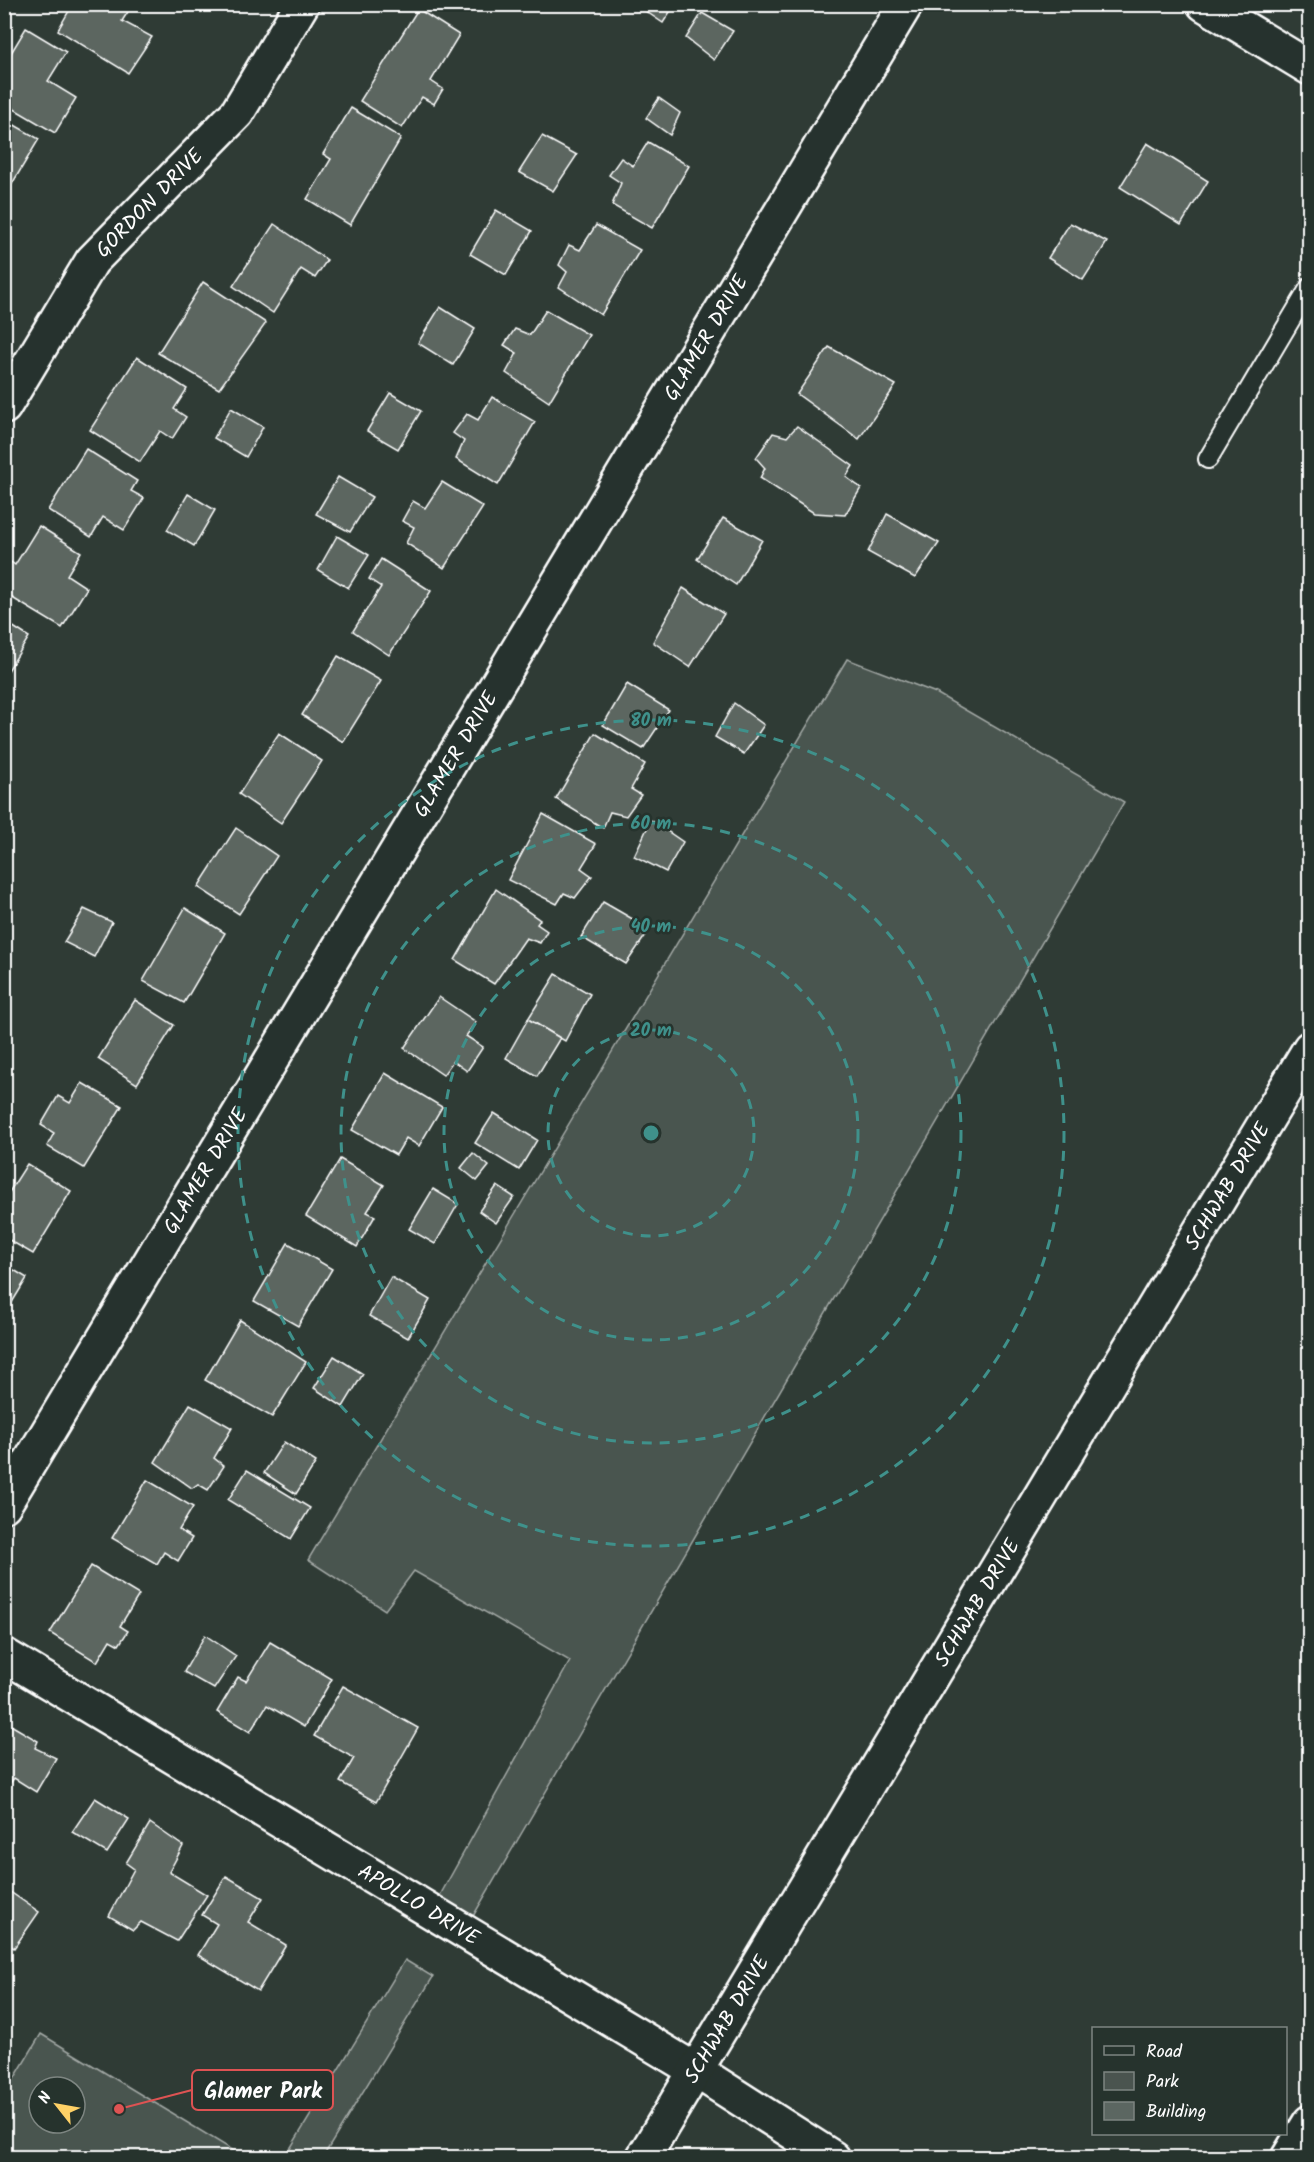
<svg xmlns="http://www.w3.org/2000/svg" width="1314" height="2162" font-family="Kalam,sans-serif">
<style>
.green{fill:#4a544f;stroke:#a4aaa7;stroke-width:1.5;fill-rule:evenodd}
.building{fill:#5b6661;stroke:#fff;stroke-width:1.5}
.lines{fill:none;stroke-linecap:round;stroke-linejoin:round}
.lane-casing{stroke:#fff;stroke-width:22}
.street-casing{stroke:#fff;stroke-width:38}
.secondary-casing{stroke:#fff;stroke-width:38}
.lane{stroke:#26332d;stroke-width:18}
.street{stroke:#26332d;stroke-width:33}
.secondary{stroke:#26332d;stroke-width:33}
.ring{fill:none;stroke:#3f918b;stroke-width:3;stroke-dasharray:10 8}
.labels{text-anchor:middle;stroke-width:5;stroke-linejoin:round;paint-order:stroke}
.street-label{font-size:21px;fill:#fff;stroke:#26332d}
.centre{fill:#3f918b;stroke:#26332d;stroke-width:3}
.ring-label{font-size:18px;text-anchor:middle;font-weight:bold;fill:#3f918b;stroke:#26332d;stroke-width:5;stroke-linejoin:round;paint-order:stroke}
.leader{fill:none;stroke:#de5353;stroke-width:2}
.callout-dot{fill:#de5353;stroke:#26332d;stroke-width:2}
.callout{fill:#26332d;stroke:#de5353;stroke-width:2}
.callout-label{font-size:22px;text-anchor:middle;font-weight:bold;fill:#fff}
</style>
<rect width="100%" height="100%" fill="#2f3b35"/>
<filter id="ink" filterUnits="userSpaceOnUse"><feTurbulence type="fractalNoise" baseFrequency=".0167" numOctaves="2"/><feDisplacementMap in="SourceGraphic" scale="12" xChannelSelector="R" yChannelSelector="G"/><feConvolveMatrix kernelMatrix="1 2 1 2 8 2 1 2 1" color-interpolation-filters="sRGB"/></filter>
<g filter="url(#ink)">
<g class="green">
<path d="M847 659 936 693 1124 802 472 1918 438 1899 570 1661 414 1571 385 1610 308 1560Z"/>
<path d="M405 1960 433 1977 323 2157H285Z"/>
<path d="M41 2034 244 2157H5V2094ZM39 2087H75V2123H39Z"/>
</g>
<g class="building">
<path d="M73 4H133L122 21 152 37 128 73 58 30Z"/>
<path d="M635 4H675L663 23Z"/>
<path d="M418 9 459 35 431 81 443 89 434 104 422 97 402 128 360 101Z"/>
<path d="M702 13 733 31 714 60 686 38Z"/>
<path d="M26 28 66 52 48 81 76 98 55 133 4 103V56L8 58Z"/>
<path d="M659 98 680 113 670 135 646 118Z"/>
<path d="M351 108 401 138 350 225 307 199 331 159 323 154Z"/>
<path d="M4 119 39 139 12 184 7 181 4 186Z"/>
<path d="M542 136 577 155 553 191 519 172Z"/>
<path d="M648 142 689 166 652 228 612 205 621 183 609 175 621 158 633 166Z"/>
<path d="M1147 143 1208 181 1181 225 1120 187Z"/>
<path d="M496 210 532 231 506 275 470 254Z"/>
<path d="M1070 223 1107 242 1083 280 1048 258Z"/>
<path d="M274 224 327 260 315 278 301 269 273 313 233 286Z"/>
<path d="M596 225 640 250 601 315 559 287 567 272 559 265 569 245 580 250Z"/>
<path d="M203 282 266 323 219 389 158 353Z"/>
<path d="M440 307 475 329 453 365 418 343Z"/>
<path d="M546 310 589 335 549 402 506 373 517 353 504 345 515 329 530 335Z"/>
<path d="M829 347 896 385 859 439 797 394Z"/>
<path d="M137 357 187 389 174 409 186 417 172 439 160 431 140 462 90 430Z"/>
<path d="M390 393 421 411 398 449 367 431Z"/>
<path d="M492 397 535 422 498 485 456 459 464 441 453 433 467 414 478 420Z"/>
<path d="M231 408 263 427 246 457 214 438Z"/>
<path d="M797 426 853 466 846 477 861 488 845 515 814 513 760 478 765 468 756 458 773 433 787 437Z"/>
<path d="M86 449 137 481 131 491 144 498 124 530 103 517 91 537 48 510Z"/>
<path d="M338 477 372 497 350 532 316 514Z"/>
<path d="M442 482 483 507 444 568 406 543 414 527 402 521 413 501 425 508Z"/>
<path d="M188 494 215 510 194 546 167 530Z"/>
<path d="M887 514 939 543 915 578 868 552Z"/>
<path d="M723 518 762 540 736 585 697 559Z"/>
<path d="M39 526 81 552 67 575 87 588 62 628 4 593V582L8 577 4 575V572L11 562 15 565Z"/>
<path d="M337 536 369 555 348 588 318 570Z"/>
<path d="M381 559 431 591 389 655 353 631 381 587 369 579Z"/>
<path d="M683 588 724 614 690 667 653 642Z"/>
<path d="M4 621 29 637 4 677Z"/>
<path d="M338 656 381 681 343 742 302 715Z"/>
<path d="M627 684 669 710 643 749 603 725Z"/>
<path d="M734 703 764 725 744 754 715 737Z"/>
<path d="M279 733 322 761 281 823 239 794Z"/>
<path d="M595 733 645 764 631 789 641 795 626 816 610 812 603 828 556 799Z"/>
<path d="M543 814 596 844 581 868 592 876 575 898 564 893 557 904 508 880Z"/>
<path d="M651 820 683 842 666 872 634 856Z"/>
<path d="M236 828 277 856 239 914 198 887Z"/>
<path d="M496 889 540 920 537 924 547 931 540 943 526 938 494 984 455 960Z"/>
<path d="M603 902 650 929 626 964 581 937Z"/>
<path d="M185 908 225 933 184 1003 143 981Z"/>
<path d="M84 909 112 922 94 957 64 942Z"/>
<path d="M556 974 590 994 565 1041 528 1019Z"/>
<path d="M439 997 476 1022 466 1036 483 1047 467 1071 453 1061 443 1075 404 1048Z"/>
<path d="M135 1000 174 1025 137 1084 98 1059Z"/>
<path d="M528 1019 560 1038 537 1076 506 1058Z"/>
<path d="M385 1073 442 1107 419 1146 406 1138 396 1155 352 1130Z"/>
<path d="M82 1083 122 1106 84 1168 47 1146 54 1133 41 1125 58 1096 70 1103Z"/>
<path d="M494 1113 537 1140 519 1170 475 1143Z"/>
<path d="M473 1153 489 1166 477 1181 461 1168Z"/>
<path d="M340 1159 384 1185 367 1212 375 1216 357 1247 306 1216Z"/>
<path d="M27 1164 71 1191 33 1254 4 1237V1200Z"/>
<path d="M497 1186 514 1197 496 1223 479 1211Z"/>
<path d="M433 1189 458 1204 435 1244 409 1229Z"/>
<path d="M288 1243 332 1269 298 1326 254 1301Z"/>
<path d="M4 1264 27 1278 8 1309 4 1307Z"/>
<path d="M391 1277 430 1300 408 1338 369 1316Z"/>
<path d="M240 1320 306 1362 272 1417 205 1380Z"/>
<path d="M334 1356 363 1374 343 1407 314 1388Z"/>
<path d="M190 1404 232 1428 214 1458 224 1466 208 1490 198 1484 192 1488 155 1462Z"/>
<path d="M284 1442 316 1462 296 1494 264 1473Z"/>
<path d="M247 1470 310 1508 291 1539 228 1500Z"/>
<path d="M147 1480 193 1507 179 1530 192 1538 178 1561 164 1552 157 1564 112 1538Z"/>
<path d="M91 1566 139 1595 120 1626 128 1631 119 1645 110 1640 97 1662 50 1633Z"/>
<path d="M205 1635 236 1656 214 1689 184 1672Z"/>
<path d="M270 1642 332 1679 304 1727 267 1705 250 1732 217 1712 238 1677 246 1681Z"/>
<path d="M343 1686 418 1728 376 1802 340 1782 354 1758 314 1736Z"/>
<path d="M4 1721 38 1741 35 1748 56 1758 36 1792 14 1778 4 1792Z"/>
<path d="M95 1798 129 1819 107 1853 72 1832Z"/>
<path d="M150 1823 183 1846 169 1872 207 1895 177 1941 141 1922 133 1930 109 1916 134 1869 126 1863Z"/>
<path d="M226 1876 263 1898 248 1922 286 1945 258 1991 198 1955 217 1924 202 1915Z"/>
<path d="M6 1889 39 1912 14 1948 4 1942Z"/>
</g>
<g class="lines">
<g class="lane-casing">
<path id="lane" d="M1208 459 1310 287"/>
</g>
<g class="street-casing">
<g id="street">
<path id="s1" d="M4 407 92 261 237 113 302 4"/>
<path id="s2" d="M4 1505 906 4"/>
<path id="s3" d="M4 1655 695 2070 833 2158"/>
<path id="s4" d="M643 2158 1310 1048"/>
<path d="M1288 2158 1310 2122"/>
</g>
</g>
<g class="secondary-casing">
<path id="secondary" d="M1204 4 1310 68"/>
</g>
<use href="#lane" class="lane"/>
<use href="#street" class="street"/>
<use href="#secondary" class="secondary"/>
</g>
</g>
<g class="ring">
<circle cx="651" cy="1133" r="103"/>
<circle cx="651" cy="1133" r="207"/>
<circle cx="651" cy="1133" r="310"/>
<circle cx="651" cy="1133" r="413"/>
</g>
<g class="labels">
<g class="street-label">
<text dy="7" stroke="none"><textPath href="#s1" startOffset="252">GORDON DRIVE</textPath></text>
<text dy="7" stroke="none"><textPath href="#s2" startOffset="1362">GLAMER DRIVE</textPath></text>
<text dy="7" stroke="none"><textPath href="#s2" startOffset="876">GLAMER DRIVE</textPath></text>
<text dy="7" stroke="none"><textPath href="#s2" startOffset="390">GLAMER DRIVE</textPath></text>
<text dy="7" stroke="none"><textPath href="#s4" startOffset="1134">SCHWAB DRIVE</textPath></text>
<text dy="7" stroke="none"><textPath href="#s4" startOffset="648">SCHWAB DRIVE</textPath></text>
<text dy="7" stroke="none"><textPath href="#s3" startOffset="484">APOLLO DRIVE</textPath></text>
<text dy="7" stroke="none"><textPath href="#s4" startOffset="162">SCHWAB DRIVE</textPath></text>
</g>
</g>
<circle cx="651" cy="1133" r="9" class="centre"/>
<g class="ring-label">
<text x="651" y="726">80 m</text>
<text x="651" y="829">60 m</text>
<text x="651" y="932">40 m</text>
<text x="651" y="1036">20 m</text>
</g>
<path class="leader" d="M119 2109L192 2090"/>
<circle class="callout-dot" cx="119" cy="2109" r="6"/>
<rect class="callout" x="192" y="2070" width="141" height="40" rx="6"/>
<g class="callout-label">
<text x="263" y="2098">Glamer Park</text>
</g>
<rect width="1314" height="2162" fill="none" stroke="#26332d" stroke-width="24"/>
<rect x="12" y="12" width="1290" height="2138" fill="none" stroke="#fff" stroke-width="2" filter="url(#ink)"/>
<rect x="1092" y="2027" width="195" height="108" fill="#26332d" stroke="#7d8581" stroke-width="1.5"/>
<rect x="1104" y="2046" width="30" height="9" fill="#26332d" stroke="#7d8581" stroke-width="1.5"/>
<text x="1146" y="2057" font-size="18" fill="#ffffff">Road</text>
<rect x="1104" y="2072" width="30" height="18" fill="#4a544f" stroke="#7d8581" stroke-width="1.5"/>
<text x="1146" y="2087" font-size="18" fill="#ffffff">Park</text>
<rect x="1104" y="2102" width="30" height="18" fill="#5b6661" stroke="#7d8581" stroke-width="1.5"/>
<text x="1146" y="2117" font-size="18" fill="#ffffff">Building</text>
<g transform="translate(57 2105) rotate(301)"><circle r="28" fill="#26332d" stroke="#7d8581" stroke-width="1.5"/>
<path d="M0-4.5L10 22L0 15L-10 22Z" fill="#ffd166"/>
<text y="-9" font-size="16" font-weight="bold" text-anchor="middle" fill="#ffffff">N</text>
</g>
</svg>
